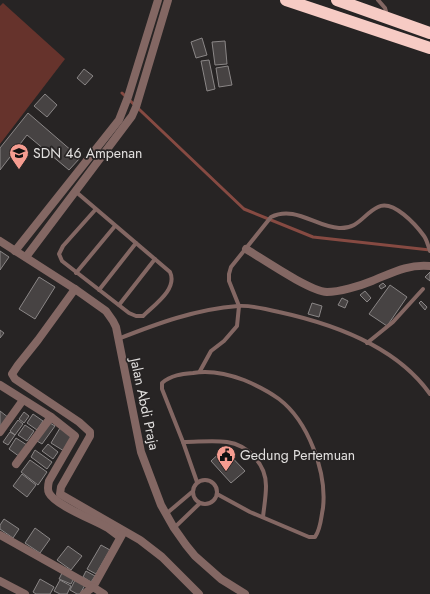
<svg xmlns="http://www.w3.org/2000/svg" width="430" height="594" font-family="Jost,sans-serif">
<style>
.green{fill:#66332c}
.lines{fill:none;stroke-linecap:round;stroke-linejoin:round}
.stream{stroke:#864a42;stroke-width:3}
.building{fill:#474343;stroke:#8a8686}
.lane{stroke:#836763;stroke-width:4}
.street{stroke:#836763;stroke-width:8}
.highway{stroke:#f6cbc4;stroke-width:12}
.labels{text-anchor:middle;stroke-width:3.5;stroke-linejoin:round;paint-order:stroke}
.poi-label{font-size:14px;fill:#e2e0df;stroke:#272424;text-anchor:start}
.street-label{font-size:14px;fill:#e2e0df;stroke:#272424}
</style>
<rect width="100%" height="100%" fill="#272424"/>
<path class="green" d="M3 3 65 59 0 144V6Z"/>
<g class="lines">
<path class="stream" d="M122 93 244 209 313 237 430 250"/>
</g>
<g class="building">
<path d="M202 38 207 55 196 58 191 42Z"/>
<path d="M225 41 227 64 215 65 212 42Z"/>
<path d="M209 60 215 89 207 91 201 61Z"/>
<path d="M228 66 232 85 219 87 216 68Z"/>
<path d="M84 69 93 76 85 85 77 78Z"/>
<path d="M45 94 57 105 47 117 34 106Z"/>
<path d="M28 113 80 158 69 170 27 135 0 170V148Z"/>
<path d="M0 251 9 257 0 270Z"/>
<path d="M430 272V281L425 277Z"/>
<path d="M39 277 55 287 35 319 19 309Z"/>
<path d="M383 283 386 286 381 289 379 286Z"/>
<path d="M390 285 407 297 387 326 369 314Z"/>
<path d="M365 291 371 298 367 302 360 295Z"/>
<path d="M342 298 348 301 345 308 338 305Z"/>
<path d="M421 301 427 307 425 310 419 303Z"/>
<path d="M312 303 322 306 319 317 308 314Z"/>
<path d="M0 330 4 333 0 338Z"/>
<path d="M0 411 9 418 0 430Z"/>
<path d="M24 412 29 416 24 423 19 419Z"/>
<path d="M33 414 43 421 37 430 27 423Z"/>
<path d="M18 420 23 424 15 435 10 431Z"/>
<path d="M50 423 55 426 42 444 37 441Z"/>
<path d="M25 425 34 431 27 441 18 435Z"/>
<path d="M60 428 73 436 64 451 51 443Z"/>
<path d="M10 432 15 435 8 445 3 442Z"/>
<path d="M16 438 27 445 20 457 9 449Z"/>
<path d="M48 444 58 452 53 459 42 451Z"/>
<path d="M224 449 245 471 231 483 211 461Z"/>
<path d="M35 450 52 462 47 469 31 457Z"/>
<path d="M30 460 47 472 38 485 21 472Z"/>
<path d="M22 474 36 485 27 497 13 486Z"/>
<path d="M4 519 19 529 13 538 0 529V525Z"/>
<path d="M35 528 50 539 40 553 25 543Z"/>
<path d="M101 545 110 550 96 574 87 569Z"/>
<path d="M68 546 82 556 71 570 57 560Z"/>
<path d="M86 571 95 576 91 582 83 577Z"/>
<path d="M62 573 74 578 71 584 59 579Z"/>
<path d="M40 579 54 587 50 594H36L33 592Z"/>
<path d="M60 580 71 586 67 594H60L54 591Z"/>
<path d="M75 580 85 585 80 594H77L70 590Z"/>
</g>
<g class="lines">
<g class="lane">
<path d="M378 0 385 8 387 15"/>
<path d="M75 191 170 272C178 289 154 305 143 316H136L129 313 62 261 59 254 63 246 96 209"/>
<path d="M76 273 115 226"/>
<path d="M99 290 136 243"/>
<path d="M119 305 155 259"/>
<path d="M118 339C156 324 196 309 238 306 251 305 267 309 279 312 334 324 397 347 430 394"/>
<path d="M367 343 393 322 423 289"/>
<path d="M200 371 211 351 224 341 237 326 239 306 229 281V274L231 267 271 217C295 205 316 227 339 228 359 229 363 214 378 207 393 199 416 225 424 236 427 240 428 246 430 251"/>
<path d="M183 442C198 442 213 440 227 442 248 445 266 464 266 486 266 497 264 507 263 517"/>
<circle cx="205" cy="492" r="12"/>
<path d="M197 482 183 442 162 389V383C171 375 182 374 193 373 210 370 228 374 244 380 256 385 268 391 279 399 308 421 327 472 323 508 321 517 321 529 315 537H309L250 512 217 494"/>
<path d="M166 514 192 492"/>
<path d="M174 528 199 504"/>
</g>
<g class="street">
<path d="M0 241 75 289 106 311 113 321 116 327 141 452 161 505 174 528 186 545 195 556 221 579 245 594"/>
<path d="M246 249C263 259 309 291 327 292 339 292 360 286 372 281 392 273 407 264 430 266"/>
<path d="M15 251 119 120 128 97 158 0"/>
<path d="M26 257 132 116 136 107 168 0"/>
<path d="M75 289 38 340 18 365 12 374 15 379 79 422 90 432V436L61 487 60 494 140 540 162 557 199 594"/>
<path d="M0 385 51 417 75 436 49 481C48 485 47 489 49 493 55 505 94 520 108 528 112 531 116 534 120 537"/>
<path d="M0 432 23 400"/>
<path d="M16 464 51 417"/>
<path d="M0 535 93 587 123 533"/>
<path d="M0 581 25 594"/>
<path d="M84 594 93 587 104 594"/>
</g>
<g class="highway">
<path d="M286 0 430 48"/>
<path d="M337 0 430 33"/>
</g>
</g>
<defs>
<g id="school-pin" transform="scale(1)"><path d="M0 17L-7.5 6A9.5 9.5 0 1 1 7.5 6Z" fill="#f59c90" stroke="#272424"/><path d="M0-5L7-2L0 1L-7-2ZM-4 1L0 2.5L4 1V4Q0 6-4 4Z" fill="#111"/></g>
<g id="civic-pin" transform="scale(1)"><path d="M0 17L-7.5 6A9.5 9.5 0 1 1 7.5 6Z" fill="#f59c90" stroke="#272424"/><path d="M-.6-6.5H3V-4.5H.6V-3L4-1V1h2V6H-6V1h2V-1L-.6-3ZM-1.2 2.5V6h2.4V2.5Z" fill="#111"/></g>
</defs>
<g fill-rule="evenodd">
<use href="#school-pin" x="19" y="153"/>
<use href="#civic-pin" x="226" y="455"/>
</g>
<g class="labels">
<g class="poi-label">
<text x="33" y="158">SDN 46 Ampenan</text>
<text x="240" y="460">Gedung Pertemuan</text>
</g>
<g class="street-label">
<text transform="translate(145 404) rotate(78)" y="5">Jalan Abdi Praja</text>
</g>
</g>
</svg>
